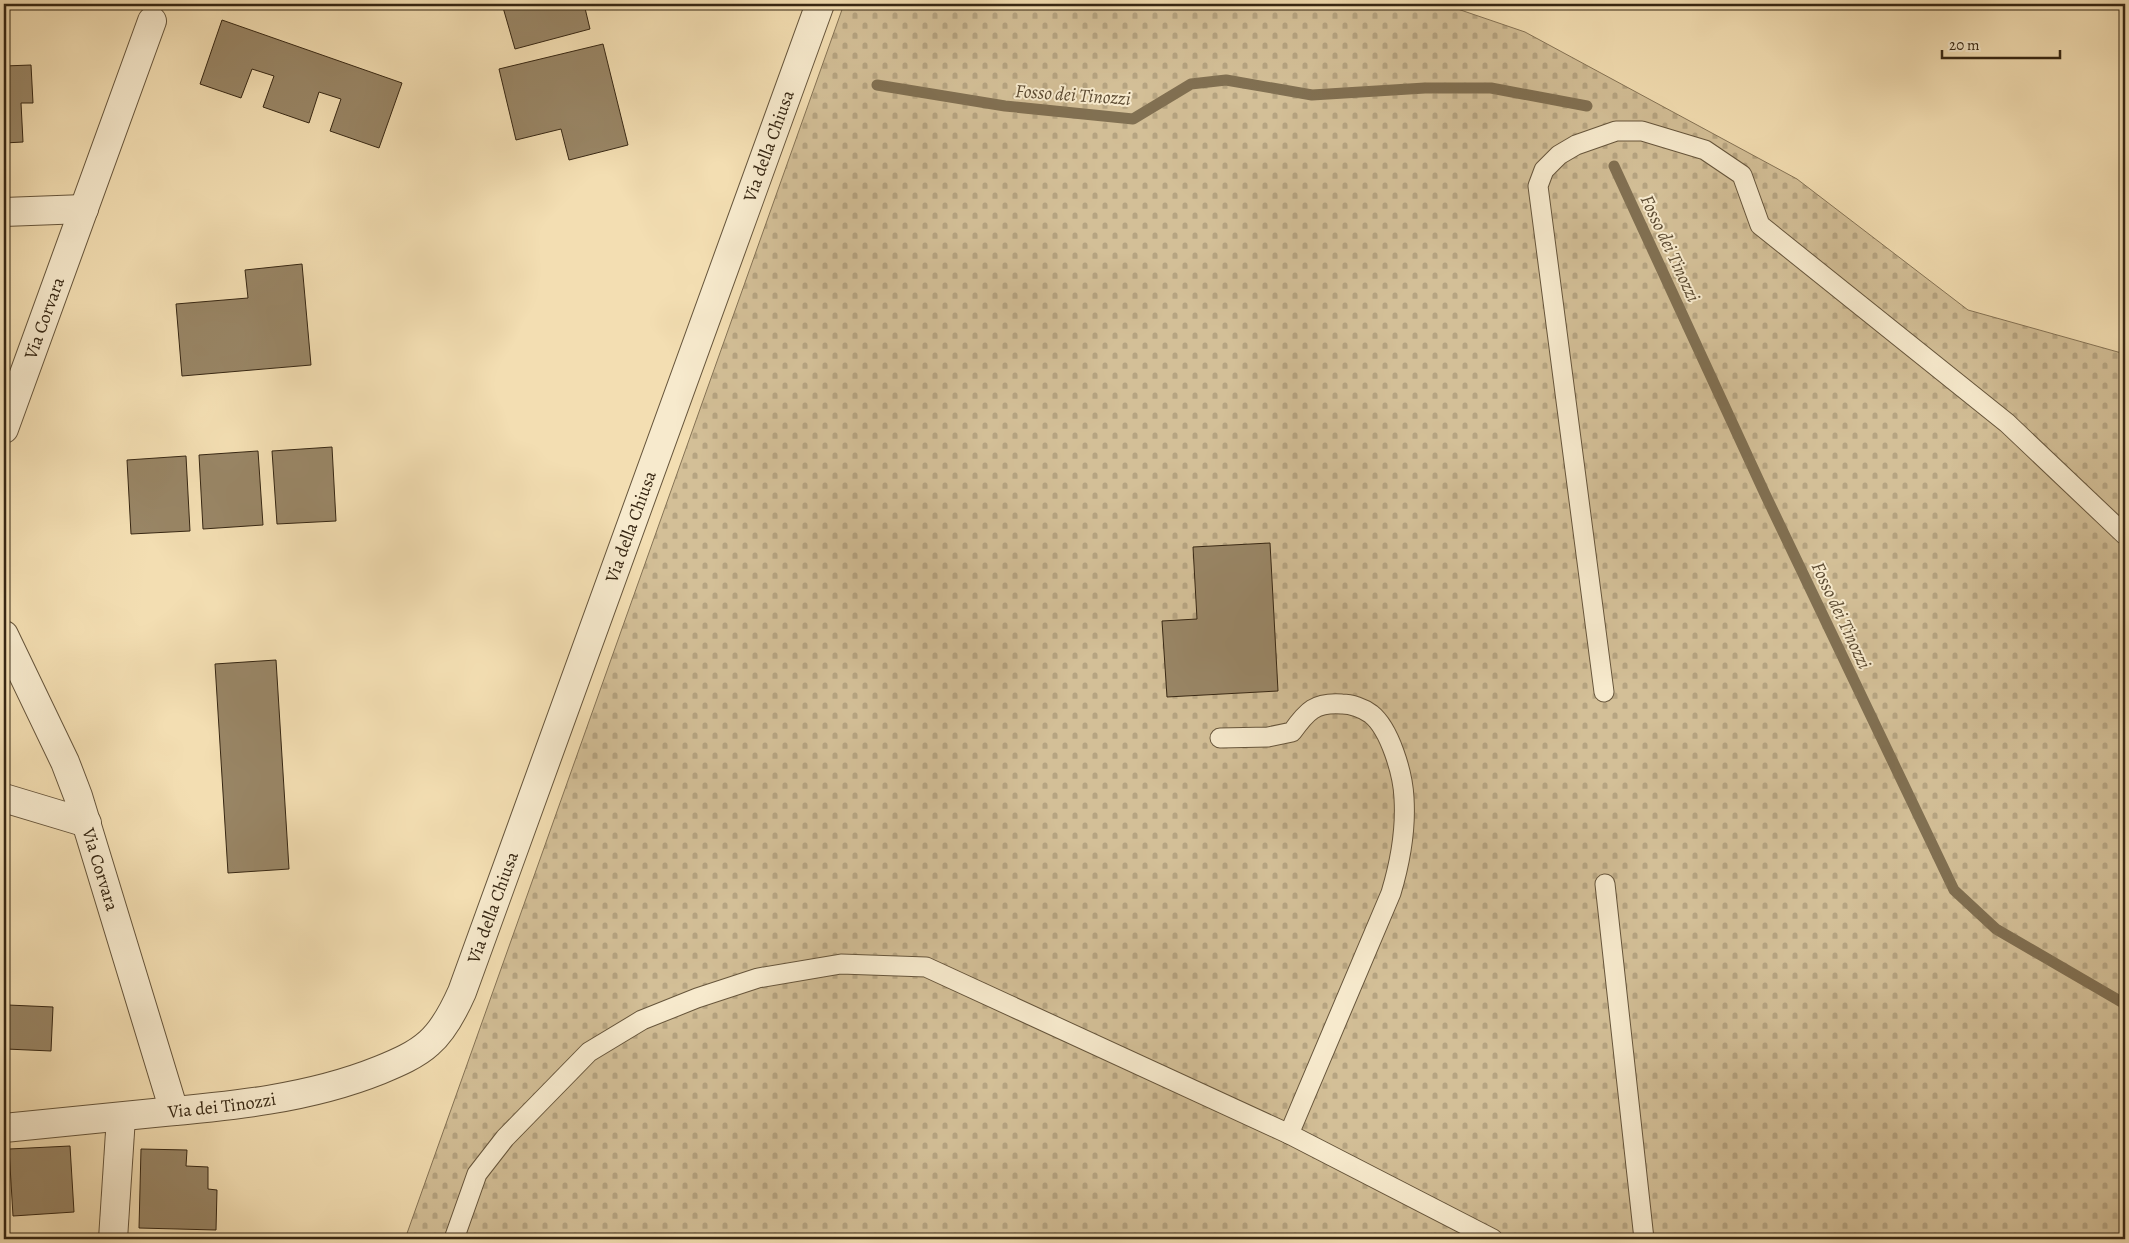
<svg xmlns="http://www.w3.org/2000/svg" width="2129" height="1243" font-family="Alegreya,serif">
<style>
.cemetery{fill:url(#cemetery-stones);stroke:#857355}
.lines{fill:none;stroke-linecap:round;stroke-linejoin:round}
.stream{stroke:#817052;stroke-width:11}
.building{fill:#998666;stroke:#372713}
.service-casing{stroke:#66553b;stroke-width:21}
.minor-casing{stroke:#66553b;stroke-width:30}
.service{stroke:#f7eacd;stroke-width:19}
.minor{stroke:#f7eacd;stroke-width:28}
.labels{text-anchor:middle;stroke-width:4;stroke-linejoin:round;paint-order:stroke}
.street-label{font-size:18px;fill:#372713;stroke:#f7eacd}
.water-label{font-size:19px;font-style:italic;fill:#5c4b32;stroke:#f7eacd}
</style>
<defs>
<pattern id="cemetery-stones" width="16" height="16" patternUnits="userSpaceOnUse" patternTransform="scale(1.25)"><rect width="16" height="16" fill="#d3bf97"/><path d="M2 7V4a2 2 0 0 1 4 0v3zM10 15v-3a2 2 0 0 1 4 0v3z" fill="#b6a481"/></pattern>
</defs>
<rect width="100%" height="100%" fill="#f3deb2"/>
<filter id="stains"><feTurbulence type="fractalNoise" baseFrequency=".004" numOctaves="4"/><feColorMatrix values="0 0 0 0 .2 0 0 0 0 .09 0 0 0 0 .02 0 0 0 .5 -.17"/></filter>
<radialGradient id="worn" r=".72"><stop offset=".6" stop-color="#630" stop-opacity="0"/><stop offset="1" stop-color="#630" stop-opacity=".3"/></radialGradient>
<path class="cemetery" d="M844 4H1443L1525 32 1797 179 1968 310 2125 354V1239H405Z"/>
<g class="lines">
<g class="stream">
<path d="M877 85 1005 106 1133 119 1191 84 1226 80 1312 95 1425 88H1491L1587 106"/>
<path d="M1614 166 1765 494 1954 890 1996 929 2125 1004"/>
</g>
</g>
<g class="building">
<path d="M502 4H584L590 29 515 49Z"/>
<path d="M222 20 402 83 379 148 330 131 341 99 319 92 309 123 263 107 274 76 252 69 241 98 200 84Z"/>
<path d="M603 44 628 145 569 160 561 129 516 140 499 69Z"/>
<path d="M31 65 33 103H21L23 142 4 143V66Z"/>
<path d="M302 264 311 365 182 376 176 304 248 298 245 270Z"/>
<path d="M332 447 336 521 277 524 272 451Z"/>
<path d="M258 451 263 525 203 529 199 455Z"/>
<path d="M186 456 190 531 131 534 127 460Z"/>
<path d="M1270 543 1278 691 1167 697 1162 621 1197 619 1193 547Z"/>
<path d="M276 660 289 869 228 873 215 664Z"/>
<path d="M8 1005 53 1007 51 1051 6 1049Z"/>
<path d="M70 1146 74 1212 13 1216 9 1149Z"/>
<path d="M141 1149 187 1150 186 1166 208 1167V1189L217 1190 216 1230 139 1228Z"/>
</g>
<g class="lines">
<g class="service-casing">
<g id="service">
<path d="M1604 692 1538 186 1544 170 1559 155 1576 145 1616 131H1642L1705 150 1742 175 1760 225 2007 423 2125 535"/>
<path d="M1220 738 1268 737 1292 732C1307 711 1315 702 1342 704 1351 704 1363 708 1371 714 1390 729 1403 774 1404 798 1406 830 1400 863 1391 893L1289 1134"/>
<path d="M1605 884 1644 1239"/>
<path d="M454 1239 477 1174 505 1138 589 1052 642 1020 697 998 758 978 841 964 926 967 1289 1134 1493 1239"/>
</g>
</g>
<g class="minor-casing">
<g id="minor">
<path d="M4 212 84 209"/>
<path id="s1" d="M4 429 152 21"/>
<path id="s2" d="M4 635 65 762 78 796 174 1111"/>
<path d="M4 798 87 823"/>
<path id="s3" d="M4 1128C54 1123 104 1118 154 1113 231 1106 308 1099 380 1070 397 1063 416 1055 429 1043 444 1030 454 1010 462 992L820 4"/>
<path d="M113 1239 121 1117"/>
</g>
</g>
<use href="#service" class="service"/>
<use href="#minor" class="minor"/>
</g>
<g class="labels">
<g class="street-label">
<text dy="6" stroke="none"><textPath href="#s3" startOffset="1399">Via della Chiusa</textPath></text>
<text dy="6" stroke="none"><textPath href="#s1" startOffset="118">Via Corvara</textPath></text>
<text dy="6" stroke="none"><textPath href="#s3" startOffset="994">Via della Chiusa</textPath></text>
<text dy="6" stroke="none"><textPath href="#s2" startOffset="254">Via Corvara</textPath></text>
<text dy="6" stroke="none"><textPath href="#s3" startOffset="589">Via della Chiusa</textPath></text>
<text dy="6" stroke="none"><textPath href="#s3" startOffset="219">Via dei Tinozzi</textPath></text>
</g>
<g class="water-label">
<text transform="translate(1073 94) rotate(4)" y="7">Fosso dei Tinozzi</text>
<text transform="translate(1671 248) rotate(65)" y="7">Fosso dei Tinozzi</text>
<text transform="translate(1842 615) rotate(65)" y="7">Fosso dei Tinozzi</text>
</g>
</g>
<rect width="2129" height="1243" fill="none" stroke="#f3deb2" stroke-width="20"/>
<rect x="5" y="5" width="2119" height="1233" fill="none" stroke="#372713" stroke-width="2.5"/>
<rect x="10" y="10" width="2109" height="1223" fill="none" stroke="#372713"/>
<path d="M1942 50v8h118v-8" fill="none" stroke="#372713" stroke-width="2.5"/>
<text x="1949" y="50" font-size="15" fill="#372713" stroke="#f7eacd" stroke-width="4" paint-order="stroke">20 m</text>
<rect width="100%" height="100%" filter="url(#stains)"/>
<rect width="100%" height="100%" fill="url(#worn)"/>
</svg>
